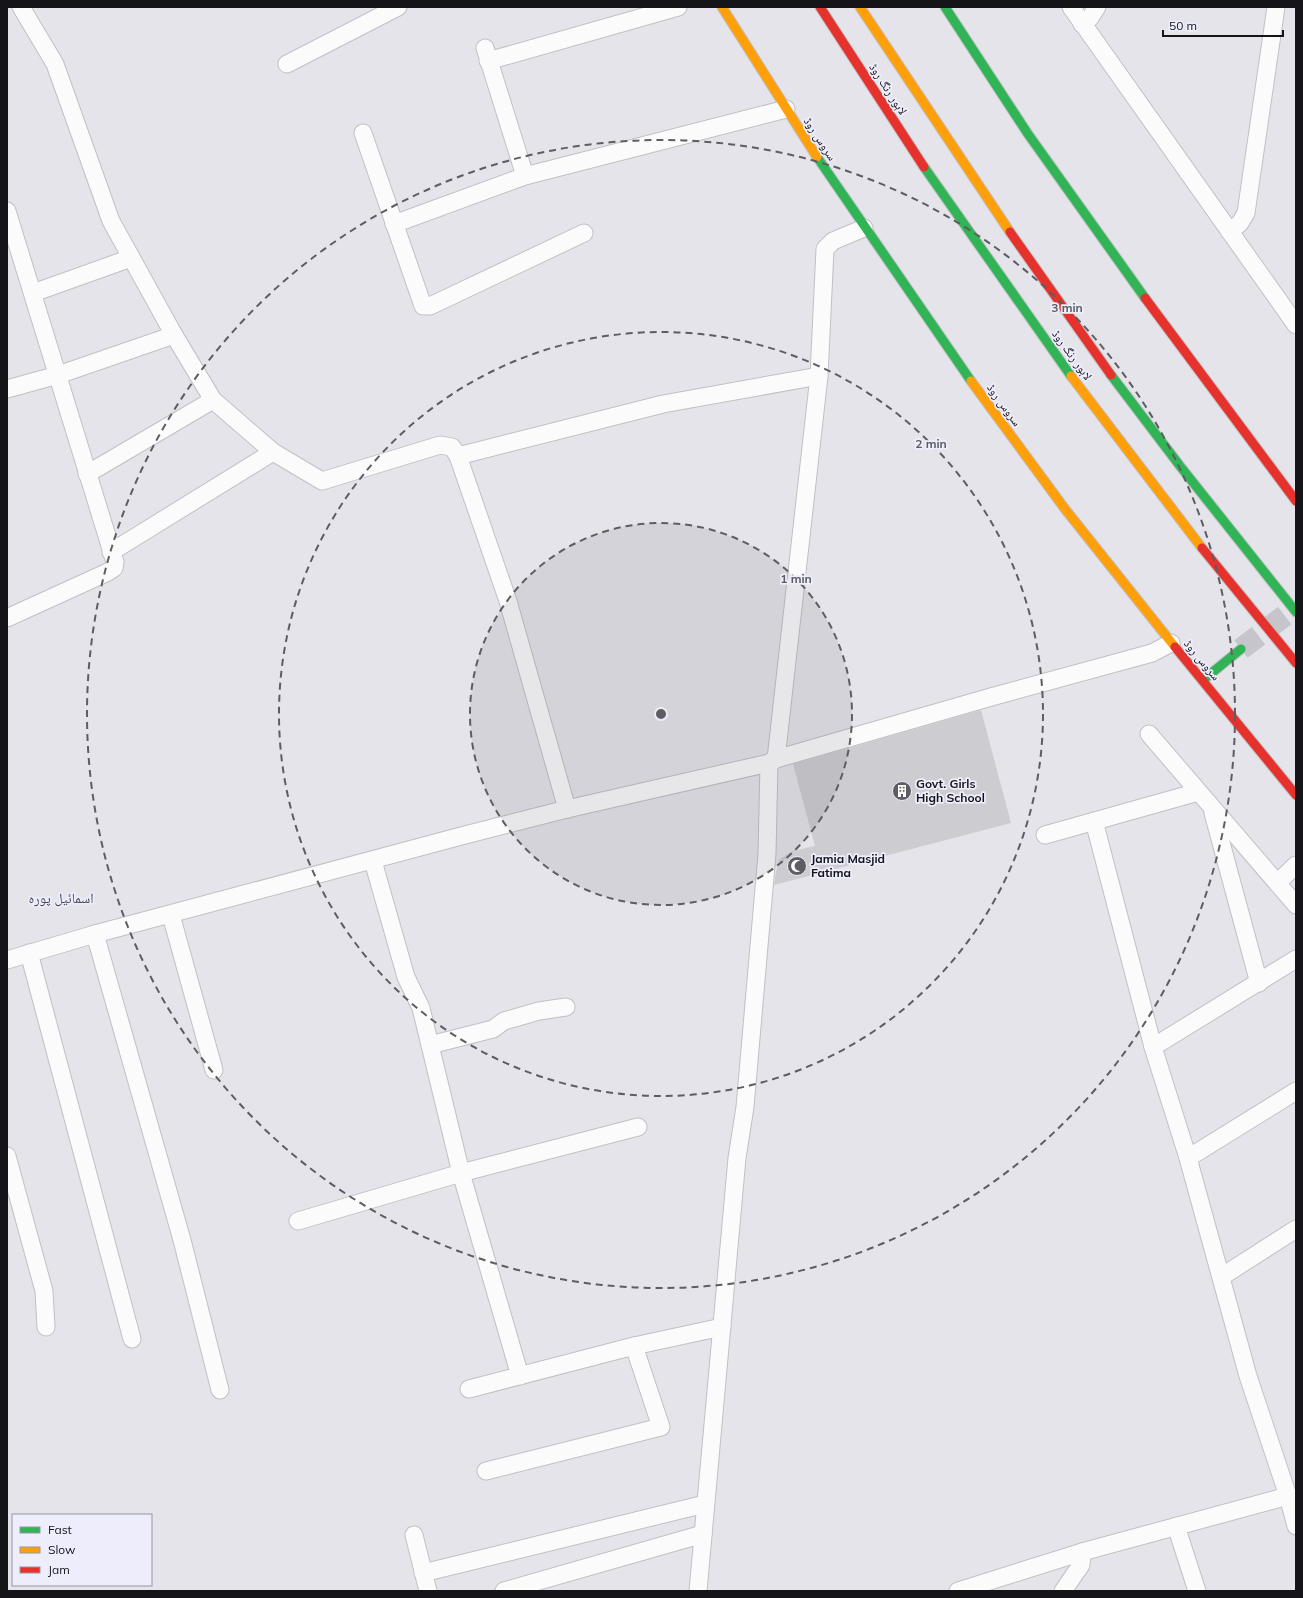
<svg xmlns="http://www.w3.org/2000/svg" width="1303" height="1598" font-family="Mulish,'Noto Naskh Arabic',sans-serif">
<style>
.building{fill:#cdccd1}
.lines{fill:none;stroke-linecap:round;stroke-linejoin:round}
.secondary-tunnel{stroke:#c5c5cb;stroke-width:22;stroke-dasharray:22 11;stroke-linecap:butt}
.street-casing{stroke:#c0c0c5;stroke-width:19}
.fast-casing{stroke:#c0c0c5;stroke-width:11}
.slow-casing{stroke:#c0c0c5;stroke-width:11}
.jam-casing{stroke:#c0c0c5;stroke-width:11}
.street{stroke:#fbfbfc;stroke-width:17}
.fast{stroke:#30b455;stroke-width:9}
.slow{stroke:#ff9f0a;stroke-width:9}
.jam{stroke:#e5322d;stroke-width:9}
.ring{fill:none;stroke:#5d5d62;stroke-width:2;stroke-dasharray:7 5}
.labels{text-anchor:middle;stroke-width:3.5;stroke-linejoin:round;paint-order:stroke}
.street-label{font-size:12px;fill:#141419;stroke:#eeedfc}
.poi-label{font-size:12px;font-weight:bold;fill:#141419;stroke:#eeedfc;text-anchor:start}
.quarter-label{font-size:14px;fill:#4a4955;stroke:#eeedfc}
.centre{fill:#5d5d62;stroke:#eeedfc;stroke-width:2}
.ring-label{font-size:12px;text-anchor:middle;font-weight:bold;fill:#5d5d62;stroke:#eeedfc;stroke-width:3.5;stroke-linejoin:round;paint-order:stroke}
</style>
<rect width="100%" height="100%" fill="#e4e4ea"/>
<path class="building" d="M981 710 1011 823 774 885 776 872 779 860 792 851 815 846 793 764Z"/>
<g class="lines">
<path class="secondary-tunnel" d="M1241 649 1296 607"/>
<g class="street-casing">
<g id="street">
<path d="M21 7 55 64 111 221 174 335 213 400 273 452 322 481 440 445 452 447 458 456 508 601 567 809"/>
<path d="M1071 7 1296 325"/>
<path d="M1082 24 1090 18 1097 7"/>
<path d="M485 48 525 176"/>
<path d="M488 61 678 7"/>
<path d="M287 64 398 7"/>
<path d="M363 133 423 306H430L584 233"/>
<path d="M7 211 115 562 114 568 108 572 7 618"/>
<path d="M394 224 525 176 786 109"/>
<path d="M1230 232 1240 223 1246 213 1276 7"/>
<path d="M33 293 131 258"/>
<path d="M7 389 58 375 174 335"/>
<path d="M458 456 663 404 819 376 825 249 833 241 864 228"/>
<path d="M87 474 213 400"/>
<path d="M111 552 273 452"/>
<path d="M1149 734 1296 905"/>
<path d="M776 759 819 376"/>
<path d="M1213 813 1259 983"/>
<path d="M1045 835 1198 792"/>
<path d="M373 861 406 977 421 1008 461 1173 638 1127"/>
<path d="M1277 883 1296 865"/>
<path d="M171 915 214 1070"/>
<path d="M95 934 182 1240 220 1390"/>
<path d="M29 953 132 1339"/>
<path d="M7 960 95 934 465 835 567 809 769 763 776 759 991 697 1152 653 1171 643"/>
<path d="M430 1045 493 1029 504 1021 539 1011 566 1007"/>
<path d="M1153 1047 1296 959"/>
<path d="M7 1156 44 1291 46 1327"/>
<path d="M1188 1158 1296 1091"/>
<path d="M298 1221 461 1173 520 1376"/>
<path d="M1221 1277 1296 1229"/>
<path d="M469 1389 634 1346"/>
<path d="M486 1471 661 1427 634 1346 722 1327"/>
<path d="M1288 1496 1296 1526"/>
<path d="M1176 1526 1197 1591"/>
<path d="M414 1535 428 1591"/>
<path d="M423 1573 705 1504"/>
<path d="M504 1591 703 1534"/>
<path d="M698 1591 737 1158 745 1107 767 854 769 763"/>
<path d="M958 1591 1082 1552 1288 1496 1248 1376 1188 1158 1153 1047 1094 821"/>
<path d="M1063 1591 1081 1565 1082 1552"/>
</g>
</g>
<g class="fast-casing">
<g id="fast">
<path d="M945 7 1028 134 1145 298"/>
<path d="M817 157 971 381"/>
<path d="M924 167 1071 376"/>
<path d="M1111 375 1180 466 1296 612"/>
<path d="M1203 680 1241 649"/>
</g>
</g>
<g class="slow-casing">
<g id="slow">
<path d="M722 7 817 157"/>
<path d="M860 7 1010 232"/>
<path d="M1071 376 1202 548"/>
<path d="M971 381 1065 509 1175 647"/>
</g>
</g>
<g class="jam-casing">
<g id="jam">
<path d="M820 7 924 167"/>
<path d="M1010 232 1111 375"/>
<path d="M1145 298 1296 501"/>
<path d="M1202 548 1296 663"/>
<path d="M1175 647 1296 795"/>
</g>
</g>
<use href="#street" class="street"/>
<use href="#fast" class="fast"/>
<use href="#slow" class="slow"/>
<use href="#jam" class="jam"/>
</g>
<circle cx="661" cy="714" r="191" fill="#5d5d62" fill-opacity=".12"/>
<g class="ring">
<circle cx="661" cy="714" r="191"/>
<circle cx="661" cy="714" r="382"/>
<circle cx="661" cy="714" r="574"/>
</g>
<defs>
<g id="building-disc" transform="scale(1)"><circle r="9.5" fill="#5d5d62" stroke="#eeedfc"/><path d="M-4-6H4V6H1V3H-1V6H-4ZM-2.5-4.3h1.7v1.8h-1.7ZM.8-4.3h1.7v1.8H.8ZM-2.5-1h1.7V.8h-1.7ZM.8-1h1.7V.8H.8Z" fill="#fff"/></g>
<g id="mosque-disc" transform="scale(1)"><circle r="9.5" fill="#5d5d62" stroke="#eeedfc"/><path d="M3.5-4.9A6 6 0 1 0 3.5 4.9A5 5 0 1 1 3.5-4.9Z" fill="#fff"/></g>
</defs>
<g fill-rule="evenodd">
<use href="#building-disc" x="902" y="791"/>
<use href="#mosque-disc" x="797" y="866"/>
</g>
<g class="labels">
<g class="street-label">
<text transform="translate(888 89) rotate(57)" y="4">لاہور رنگ روڈ</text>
<text transform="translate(820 139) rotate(57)" y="4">سروس روڈ</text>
<text transform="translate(1072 355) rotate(54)" y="4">لاہور رنگ روڈ</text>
<text transform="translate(1004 405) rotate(54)" y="4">سروس روڈ</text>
<text transform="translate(1202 660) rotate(50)" y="4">سروس روڈ</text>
</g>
<g class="poi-label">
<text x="916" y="788">Govt. Girls<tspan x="916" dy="14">High School</tspan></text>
<text x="811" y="863">Jamia Masjid<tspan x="811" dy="14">Fatima</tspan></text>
</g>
<g class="quarter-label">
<text x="61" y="903">اسمائیل پورہ</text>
</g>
</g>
<circle cx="661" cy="714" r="6" class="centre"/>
<g class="ring-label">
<text x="1067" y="312">3 min</text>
<text x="931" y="448">2 min</text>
<text x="796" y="583">1 min</text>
</g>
<rect width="1303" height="1598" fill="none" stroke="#141419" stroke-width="16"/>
<rect x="12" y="1514" width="140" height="72" fill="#eeedfc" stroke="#9796a1"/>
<rect x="20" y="1527" width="20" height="6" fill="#30b455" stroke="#9796a1"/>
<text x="48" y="1534" font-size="12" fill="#141419">Fast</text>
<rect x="20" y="1547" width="20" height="6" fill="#ff9f0a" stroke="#9796a1"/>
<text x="48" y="1554" font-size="12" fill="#141419">Slow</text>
<rect x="20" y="1567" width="20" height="6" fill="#e5322d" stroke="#9796a1"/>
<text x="48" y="1574" font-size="12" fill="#141419">Jam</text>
<path d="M1163 30v6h120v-6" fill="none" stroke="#141419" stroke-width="2"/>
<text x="1169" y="30" font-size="12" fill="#141419" stroke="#eeedfc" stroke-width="3" paint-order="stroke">50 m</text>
</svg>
